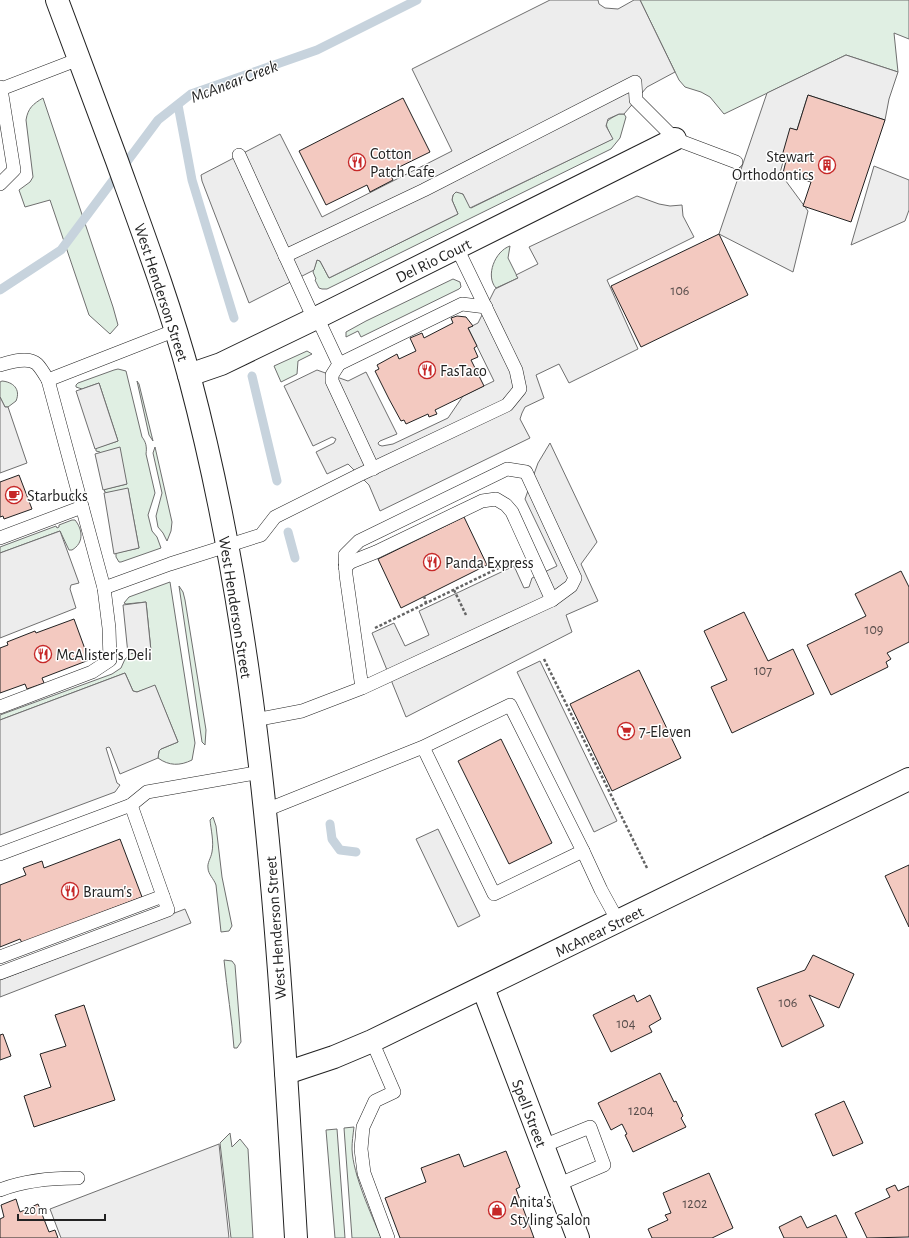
<svg xmlns="http://www.w3.org/2000/svg" width="909" height="1238" font-family="'Alegreya Sans',sans-serif">
<style>
.green{fill:#e0efe3;stroke:#6f6f6f}
.parking{fill:#ededed;stroke:#6f6f6f}
.lines{fill:none;stroke-linecap:round;stroke-linejoin:round}
.stream{stroke:#c7d3dd;stroke-width:9}
.building{fill:#f3c9c0;stroke:#222}
.service-casing{stroke:#222;stroke-width:14}
.minor-casing{stroke:#222;stroke-width:24}
.primary-casing{stroke:#222;stroke-width:24}
.path{stroke:#646464;stroke-width:2.5;stroke-dasharray:3 2;stroke-linecap:butt}
.service{stroke:#fff;stroke-width:13}
.minor{stroke:#fff;stroke-width:22}
.primary{stroke:#fff;stroke-width:22}
.labels{text-anchor:middle;stroke-width:3;stroke-linejoin:round;paint-order:stroke}
.number-label{font-size:14px;fill:#564c4a}
.poi-label{font-size:16px;fill:#222;stroke:#fff;text-anchor:start}
.street-label{font-size:16px;fill:#222;stroke:#fff}
.water-label{font-size:17px;font-style:italic;fill:#222;stroke:#fff}
</style>
<rect width="100%" height="100%" fill="#fff"/>
<g class="green">
<path d="M640 0H909V39L894 33 898 72 846 55 724 114 710 97 701 92 685 87 679 80Z"/>
<path d="M43 98 113 307 118 325 110 334 89 315 50 200 25 207 19 190 30 182 33 177 26 120C28 108 33 104 43 98Z"/>
<path d="M619 114H624L626 117 620 138 611 149 327 289H322L319 288 315 280 316 279 313 272 317 260 320 261 329 278 458 214 452 200 453 195 456 191 463 194 471 208 612 139C606 123 601 123 619 114Z"/>
<path d="M510 246 508 258 518 278 496 288C485 276 495 251 510 246Z"/>
<path d="M453 279 460 282 461 287 459 289 361 337 358 331 346 337V332L366 321Z"/>
<path d="M307 351 312 354 298 361 297 374 281 382 274 366Z"/>
<path d="M118 369 126 371 142 437C146 442 147 447 146 454L155 493 148 515 152 531 157 537 161 548 121 562H119L116 557V553L139 548 128 489 107 493 104 491 106 489 127 484 100 452 96 451V448L118 441 99 383 82 389 76 387V385L78 383 114 370Z"/>
<path d="M2 381C13 382 21 389 16 401L8 407H5L0 397V382Z"/>
<path d="M137 381 139 384 153 441 149 435Z"/>
<path d="M155 447 172 522 171 531 167 541 163 533 158 527 156 516 162 493 153 453Z"/>
<path d="M72 520H75C83 530 84 543 72 550H69L60 531 0 553V547L56 526 57 528 59 527V525Z"/>
<path d="M170 582 195 743 192 760C180 766 169 766 158 758L159 751 161 749 178 742 155 686 137 692 133 691 125 673 0 720V715L112 674 121 668 125 659 132 653 151 651 146 602 126 604 124 603 129 597Z"/>
<path d="M179 586 183 592 185 600 206 730 205 745 202 742Z"/>
<path d="M213 817 216 826 222 877 232 926 229 931 221 932 216 885C214 879 208 874 208 868 207 863 211 858 212 852 214 842 211 830 210 820Z"/>
<path d="M224 960 232 961 235 965 241 1042 237 1048H234C232 1019 227 990 224 960Z"/>
<path d="M354 1127C353 1135 352 1142 352 1149 353 1175 371 1213 381 1238H352L344 1128Z"/>
<path d="M337 1129 345 1238H335L326 1130Z"/>
<path d="M230 1133 232 1147 240 1139 248 1149 253 1238H231L220 1143Z"/>
</g>
<g class="parking">
<path d="M550 0H598L599 4 605 8 618 9 634 0H640L675 72 647 87 624 114H619L608 119 606 126 613 139 470 208 463 194 456 192 453 195 452 200 458 214 329 278 320 261 317 260 314 270 249 303 202 181 201 175 280 134 322 217 452 151 412 69Z"/>
<path d="M846 55 898 72 889 99 885 120 808 95 797 130 792 129 780 173 808 211 793 272 719 234 767 93Z"/>
<path d="M874 166 909 180V210L905 221 851 245Z"/>
<path d="M637 196 659 204 670 206 682 205 683 216 694 237 607 280 638 349 569 383 559 364 536 375 544 398 525 407 522 413 520 419 530 438 380 511 369 485 348 464 327 474 316 452 334 443 336 439 332 437 313 446 284 386 317 370 348 381 366 372 397 434 380 441 378 443 379 445 382 446 393 444 448 418 463 396 494 381 468 328 478 323 495 289 518 278 516 275 538 264 529 247Z"/>
<path d="M99 383 118 441 95 449 76 391Z"/>
<path d="M0 397 5 407H8L27 463 0 473Z"/>
<path d="M550 443 597 542 581 564 598 601 566 615 572 632 406 717 372 633 394 623 405 646 429 635 419 611 514 566 524 588 529 587 532 578 557 566 525 499 538 463Z"/>
<path d="M120 447 127 484 103 490 95 454Z"/>
<path d="M128 488 139 548 114 554 104 493Z"/>
<path d="M60 531 79 583 71 585 70 589 76 608 0 638V553Z"/>
<path d="M146 602 151 651 128 654 123 605Z"/>
<path d="M540 661 617 821 594 832 517 672Z"/>
<path d="M125 673 133 691 137 692 155 685 178 742 161 749 159 751 158 758 120 774 110 748 109 747 106 748 117 783 120 785 115 792 0 835V720Z"/>
<path d="M438 829 480 916 458 927 416 839Z"/>
<path d="M185 909 191 923 0 997V980Z"/>
<path d="M219 1144 229 1238H61L50 1209Z"/>
</g>
<g class="lines">
<g class="stream">
<path d="M178 105 192 180 234 318"/>
<path d="M0 290 61 250 158 120 191 94 317 50 417 0"/>
<path d="M252 376 277 481"/>
<path d="M288 532 295 558"/>
<path d="M330 824 332 839 340 850 356 852"/>
</g>
</g>
<g class="building">
<path d="M808 95 885 120 851 222 803 206 811 182 783 173 787 157 782 156 790 128 797 130Z"/>
<path d="M403 98 430 152 389 172 393 180 370 192 367 185 326 205 299 151Z"/>
<path d="M719 234 748 295 641 347 611 286Z"/>
<path d="M457 316 466 317 473 326 468 328 477 346 474 348 478 357 471 360 484 386 435 410 437 414 429 417 428 414 406 424 404 420 401 421 389 399 375 371 379 369 377 365 397 354 399 359 416 351 410 338 422 333 424 338 453 323 451 318Z"/>
<path d="M19 475 32 509 4 519 3 516 0 517V482Z"/>
<path d="M464 517 487 565 401 608 378 559Z"/>
<path d="M901 571 909 587V642L887 653 891 659 886 662 888 667 831 695 807 645 866 616 855 594Z"/>
<path d="M744 612 768 661 793 649 814 694 732 733 711 687 727 680 704 631Z"/>
<path d="M74 619 89 660 42 678 44 683 27 689 25 684 0 693V648L8 645 7 642 35 631 36 633Z"/>
<path d="M639 670 681 758 612 791 570 704Z"/>
<path d="M501 739 552 843 509 864 458 761Z"/>
<path d="M120 839 142 897 22 943 20 939 0 947V885L26 875 23 868 42 861 44 868Z"/>
<path d="M909 865V927L885 876Z"/>
<path d="M813 955 854 974 839 1008 809 995 824 1026 782 1047 757 988 805 970Z"/>
<path d="M634 995 637 1002 650 995 661 1019 649 1026 652 1032 611 1052 593 1015Z"/>
<path d="M84 1005 115 1100 34 1127 24 1096 51 1087 40 1054 66 1046 55 1015Z"/>
<path d="M3 1034 11 1056 0 1060V1035Z"/>
<path d="M660 1073 674 1102 676 1101 683 1116 681 1118 686 1127 633 1152 625 1135 627 1134 622 1124 611 1130 598 1103Z"/>
<path d="M844 1101 863 1143 833 1156 815 1114Z"/>
<path d="M506 1151 520 1187 516 1189 534 1238H400L385 1198 426 1182 421 1168 459 1154 464 1167Z"/>
<path d="M709 1173 733 1228 712 1238H652L648 1229 668 1220 665 1215 671 1213 663 1193Z"/>
<path d="M895 1185 898 1191 909 1186V1237L867 1238 855 1213 890 1197 886 1189Z"/>
<path d="M16 1199 20 1212 38 1204 49 1232 55 1230 58 1238H0V1219L4 1217 1 1205Z"/>
<path d="M836 1215 847 1238H784L779 1227 801 1216 807 1228Z"/>
</g>
<g class="lines">
<g class="service-casing">
<g id="service">
<path d="M0 87 1 89 79 59"/>
<path d="M239 155 314 319"/>
<path d="M0 184 14 170 1 89"/>
<path d="M285 256 424 190 635 82 636 100 675 139 736 162"/>
<path d="M317 317 339 364 332 375V381L373 469"/>
<path d="M339 364 462 304 486 307"/>
<path d="M0 365C10 362 28 356 37 364 41 368 45 375 48 380L176 330"/>
<path d="M0 538 82 507"/>
<path d="M345 567 351 562 376 552 482 501 496 499 506 505 512 512 552 600"/>
<path d="M104 588 170 564 261 535 275 517 359 475 507 405 520 389 516 370 457 248"/>
<path d="M0 707 92 672 110 660 109 628 104 588 48 380"/>
<path d="M254 720 302 711 362 688 552 600 571 586 575 578 526 472 507 469 359 541 345 555 346 575 362 688"/>
<path d="M266 810 423 747 494 894 583 851 510 705 423 747"/>
<path d="M583 851 601 890 618 921"/>
<path d="M0 854 131 805 147 792 261 772"/>
<path d="M0 957 163 896 131 805"/>
<path d="M0 973 168 910 163 896"/>
<path d="M372 1041 394 1092 375 1101 363 1127 361 1149 364 1173 388 1238"/>
<path d="M543 1146 590 1127 604 1165 557 1185"/>
<path d="M0 1190C25 1180 52 1178 78 1178"/>
</g>
</g>
<g class="minor-casing">
<g id="minor">
<path d="M189 375 221 364 314 319 675 139"/>
<path d="M483 988 578 1238"/>
<path d="M286 1073 334 1057 372 1041 909 779"/>
</g>
</g>
<g class="primary-casing">
<path id="primary" d="M57 0C77 54 97 108 117 161 143 233 170 305 190 379 264 658 279 951 296 1238"/>
</g>
<g class="path">
<path d="M454 590 466 615"/>
<path d="M424 596 426 603"/>
<path d="M375 628 511 562"/>
<path d="M544 659 647 868"/>
</g>
<use href="#service" class="service"/>
<use href="#minor" class="minor"/>
<use href="#primary" class="primary"/>
</g>
<defs>
<g id="restaurant-ring" transform="scale(0.9)"><circle r="9.5" fill="#fff" stroke="#c62828" stroke-width="1.5"/><path d="M-5-6h1v4h1v-4h1v4h1v-4h1v5L-1.5 .5V6h-2V.5L-5-1ZM5-6V6H3V1.5H1.5Q1.5-4 5-6Z" fill="#c62828"/></g>
<g id="building-ring" transform="scale(0.9)"><circle r="9.5" fill="#fff" stroke="#c62828" stroke-width="1.5"/><path d="M-4-6H4V6H1V3H-1V6H-4ZM-2.5-4.3h1.7v1.8h-1.7ZM.8-4.3h1.7v1.8H.8ZM-2.5-1h1.7V.8h-1.7ZM.8-1h1.7V.8H.8Z" fill="#c62828"/></g>
<g id="cafe-ring" transform="scale(0.9)"><circle r="9.5" fill="#fff" stroke="#c62828" stroke-width="1.5"/><path d="M-5.5-4.5H6V0H3Q3 3.5 0 3.5H-2.5Q-5.5 3.5-5.5 0ZM3-3.2v2h1.7v-2ZM-6 4.5H4V6H-6Z" fill="#c62828"/></g>
<g id="supermarket-ring" transform="scale(0.9)"><circle r="9.5" fill="#fff" stroke="#c62828" stroke-width="1.5"/><path d="M-6-5.5h2.5l.6 2H6L4.5 2H-2.5L-4.4-4H-6ZM-1.5 3.2a1.3 1.3 0 1 0 .1 0ZM3 3.2a1.3 1.3 0 1 0 .1 0Z" fill="#c62828"/></g>
<g id="shop-ring" transform="scale(0.9)"><circle r="9.5" fill="#fff" stroke="#c62828" stroke-width="1.5"/><path d="M-5-2.5h2.3a2.7 3.5 0 0 1 5.4 0H5L5.5 6h-11ZM-1.5-2.5h3a1.5 2.3 0 0 0-3 0Z" fill="#c62828"/></g>
</defs>
<g fill-rule="evenodd">
<use href="#restaurant-ring" x="357" y="162"/>
<use href="#building-ring" x="827" y="165"/>
<use href="#restaurant-ring" x="427" y="370"/>
<use href="#cafe-ring" x="14" y="495"/>
<use href="#restaurant-ring" x="432" y="562"/>
<use href="#restaurant-ring" x="43" y="654"/>
<use href="#supermarket-ring" x="626" y="731"/>
<use href="#restaurant-ring" x="70" y="891"/>
<use href="#shop-ring" x="497" y="1210"/>
</g>
<g class="labels">
<g class="number-label">
<text x="680" y="295">106</text>
<text x="874" y="634">109</text>
<text x="763" y="675">107</text>
<text x="788" y="1007">106</text>
<text x="626" y="1028">104</text>
<text x="641" y="1115">1204</text>
<text x="695" y="1208">1202</text>
</g>
<g class="poi-label">
<text x="370" y="159">Cotton<tspan x="370" dy="18">Patch Cafe</tspan></text>
<text x="814" y="162" text-anchor="end">Stewart<tspan x="814" dy="18">Orthodontics</tspan></text>
<text x="440" y="376">FasTaco</text>
<text x="27" y="501">Starbucks</text>
<text x="445" y="568">Panda Express</text>
<text x="56" y="660">McAlister's Deli</text>
<text x="639" y="737">7-Eleven</text>
<text x="83" y="897">Braum's</text>
<text x="510" y="1207">Anita's<tspan x="510" dy="18">Styling Salon</tspan></text>
</g>
<g class="street-label">
<text transform="translate(433 260) rotate(-26)" y="6">Del Rio Court</text>
<text transform="translate(162 292) rotate(72)" y="6">West Henderson Street</text>
<text transform="translate(236 607) rotate(81)" y="6">West Henderson Street</text>
<text transform="translate(275 928) rotate(-94)" y="6">West Henderson Street</text>
<text transform="translate(599 931) rotate(-26)" y="6">McAnear Street</text>
<text transform="translate(530 1113) rotate(69)" y="6">Spell Street</text>
</g>
<g class="water-label">
<text transform="translate(234 81) rotate(-21)" y="6">McAnear Creek</text>
</g>
</g>
<path d="M18 1214v6h87v-6" fill="none" stroke="#222222" stroke-width="2"/>
<text x="24" y="1214" font-size="12" fill="#222222" stroke="#ffffff" stroke-width="3" paint-order="stroke">20 m</text>
</svg>
